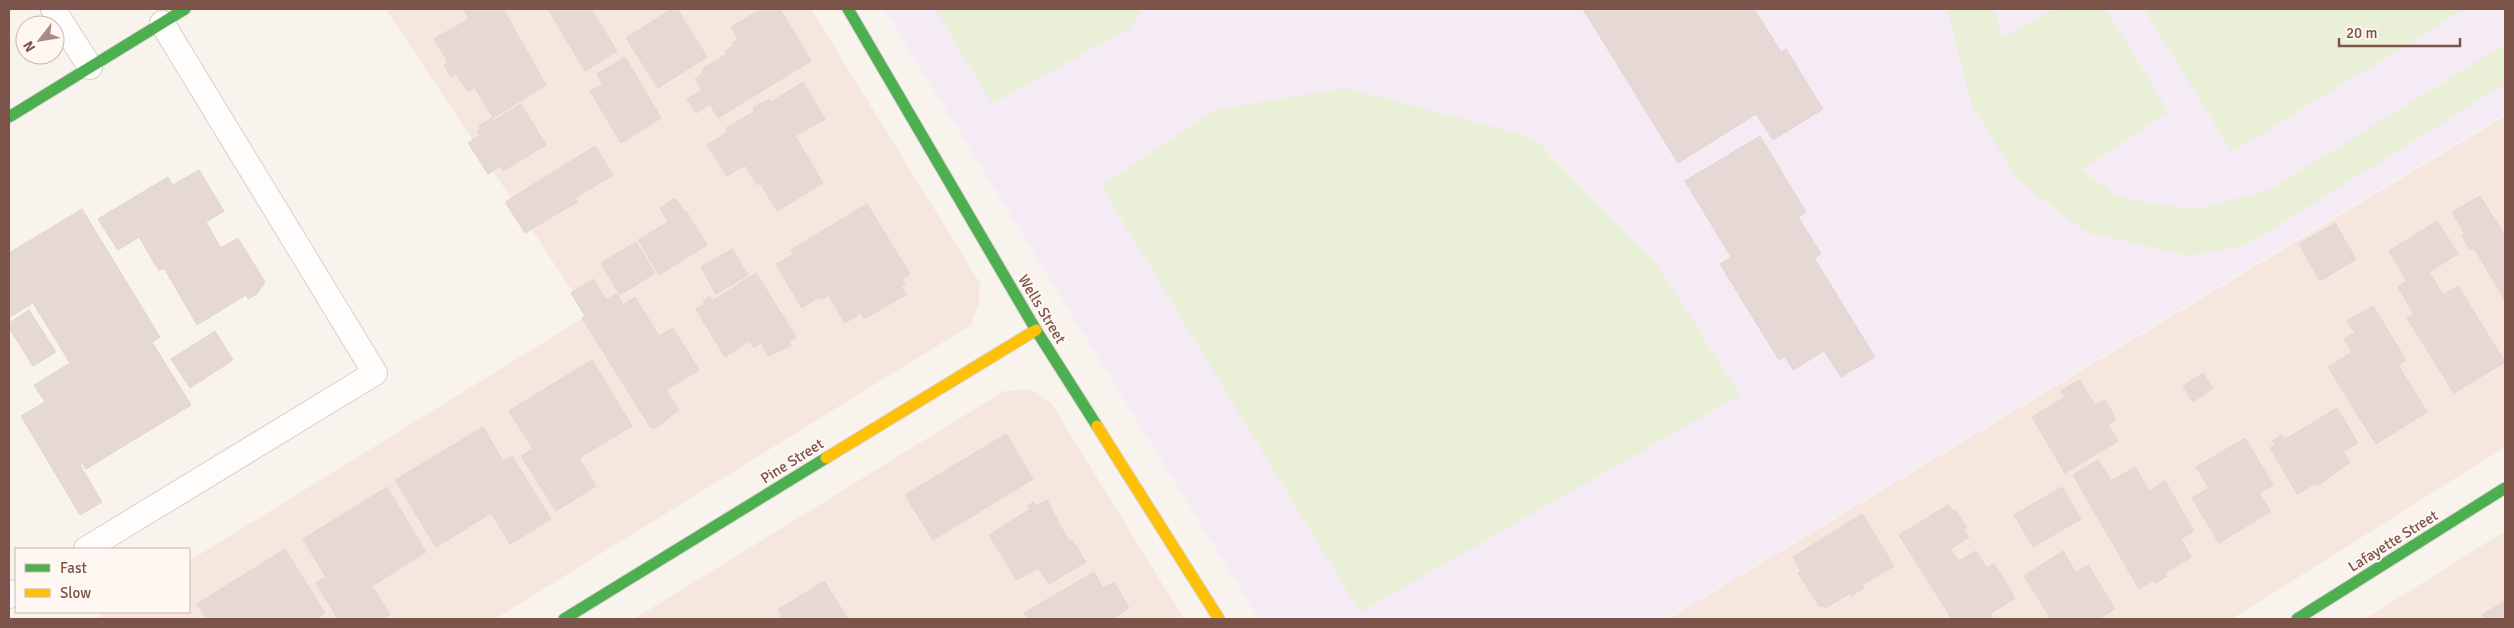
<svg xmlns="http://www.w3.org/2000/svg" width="2514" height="628" font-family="Signika,sans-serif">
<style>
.residential{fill:#f6e7de}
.education{fill:#f4ebf5}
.green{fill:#eaf0d7}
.building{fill:#e6d9d5;stroke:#e3d5cf}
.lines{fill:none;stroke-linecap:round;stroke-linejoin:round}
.lane-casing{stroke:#d8ceca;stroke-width:26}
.fast-casing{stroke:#dad0cb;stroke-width:13}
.slow-casing{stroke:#dad0cb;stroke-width:13}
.lane{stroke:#fefdfc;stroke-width:24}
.fast{stroke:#4caf50;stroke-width:11}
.slow{stroke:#ffc107;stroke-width:11}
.labels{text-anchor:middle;stroke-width:4;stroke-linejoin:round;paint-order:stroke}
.street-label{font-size:15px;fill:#7c5349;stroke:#fff7f1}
</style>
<rect width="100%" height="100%" fill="#f9f3ee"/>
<g class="residential">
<path d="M386 9H811L980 283 979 304 971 325 495 619H94L107 612H189V561L588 315Z"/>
<path d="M2505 116V447L2232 619H1668Z"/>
<path d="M1030 389 1051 403 1184 619H634L1004 391Z"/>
<path d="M2505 531V619H2365Z"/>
</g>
<path class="education" d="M884 9H2505V114L1666 619H1259Z"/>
<g class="green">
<path d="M935 9H1143L1129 29 992 104Z"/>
<path d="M1947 9H1995L2002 39 2054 9H2106L2168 111 2082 170 2118 197 2193 210 2269 190 2505 44V84L2246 245 2188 256 2086 232 2019 181 1971 104Z"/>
<path d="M2144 9H2465L2232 152Z"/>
<path d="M1346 88 1532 137 1656 263 1740 395 1360 612 1101 186 1216 110Z"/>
</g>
<g class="building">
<path d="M463 9H503L546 85 493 118 475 88 468 92 456 74 451 77 444 65 448 62 434 39 469 19Z"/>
<path d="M548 9H591L617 51 585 71Z"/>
<path d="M672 9H677L707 57 658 88 626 38Z"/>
<path d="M761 9H780L811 61 718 118 710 104 696 113 687 99 702 90 695 79 704 72 702 69 727 54 725 51 733 46 731 44 738 39 731 27Z"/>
<path d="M1583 9H1754L1781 52 1786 49 1823 109 1773 140 1756 114 1678 163Z"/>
<path d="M625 57 661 118 621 143 590 91 603 84 597 74Z"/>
<path d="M803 82 825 119 795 136 823 183 777 211 760 183 757 185 745 165 727 176 707 145 728 132 726 128 755 111 753 108 769 99 771 102Z"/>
<path d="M521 104 546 145 503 171 501 166 488 174 468 143 480 135 477 131 481 129 479 126 492 118 493 121Z"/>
<path d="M1760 136 1806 212 1798 217 1821 254 1814 258 1875 357 1841 377 1824 351 1793 370 1785 357 1779 360 1720 264 1731 257 1685 181Z"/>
<path d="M595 146 613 175 575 198 577 202 525 233 505 202Z"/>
<path d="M199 170 224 211 206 222 221 248 238 238 265 282 257 294 248 299 246 295 197 325 164 268 159 271 139 237 118 250 98 219 168 177 173 185Z"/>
<path d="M2480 196 2505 236V300L2474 248 2470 250 2462 236 2465 234 2452 212Z"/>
<path d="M675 198 685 212 686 211 707 245 659 275 638 240 668 222 660 208Z"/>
<path d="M867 204 910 274 902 279 905 284 901 287 907 294 864 319 861 313 845 323 829 295 821 300 819 297 802 308 776 264 794 254 791 250Z"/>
<path d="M82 209 160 337 152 342 191 405 86 469 82 463 80 465 102 502 80 515 21 416 45 402 34 385 70 363 33 303 9 318V253Z"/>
<path d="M2437 221 2458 254 2429 272 2443 295 2458 286 2505 362 2454 393 2407 318 2414 314 2398 287 2407 281 2389 251Z"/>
<path d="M2335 223 2356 259 2320 281 2299 244Z"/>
<path d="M636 242 655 273 620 295 601 263Z"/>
<path d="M732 249 748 275 716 294 701 267Z"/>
<path d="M756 273 796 337 789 342 791 345 769 356 761 343 754 348 750 341 725 357 696 309 705 304 703 301 710 297 712 301Z"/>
<path d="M593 279 606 300 617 294 623 305 635 297 659 336 673 328 699 370 666 390 679 410 657 427 651 428 582 318 585 316 571 293Z"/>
<path d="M2373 306 2406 360 2398 365 2427 412 2376 444 2328 367 2352 352 2344 339 2355 333 2347 321Z"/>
<path d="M29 310 56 352 33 366 9 328V323Z"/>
<path d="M215 331 233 360 190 388 171 359Z"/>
<path d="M592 360 632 426 579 458 596 486 556 511 521 456 533 449 509 411Z"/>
<path d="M2203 373 2213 388 2193 402 2183 386Z"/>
<path d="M2079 380 2095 405 2105 400 2116 419 2108 425 2118 441 2065 473 2032 417 2065 397 2061 391Z"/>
<path d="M2337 408 2358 443 2343 452 2350 462 2317 486 2316 483 2297 494 2270 448 2275 445 2272 441 2282 435 2284 440Z"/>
<path d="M483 427 503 461 512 456 551 519 510 544 491 513 436 547 395 480Z"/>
<path d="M1006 434 1033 479 933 540 905 495Z"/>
<path d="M2245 438 2273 485 2259 494 2271 511 2219 543 2192 498 2209 488 2196 467Z"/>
<path d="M2098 460 2111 481 2135 467 2149 491 2165 481 2194 531 2181 539 2191 557 2165 573 2167 576 2156 583 2154 580 2139 589 2073 475Z"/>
<path d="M387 487 426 552 372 586 390 614 381 619H338L316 583 326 577 303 539Z"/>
<path d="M2062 487 2081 519 2033 547 2014 515Z"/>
<path d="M1047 500 1069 542 1072 540 1086 562 1049 584 1038 568 1017 580 989 535 1030 509 1028 506 1033 502 1036 506Z"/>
<path d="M1948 505 1953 511 1955 510 1967 528 1964 530 1969 537 1950 549 1959 561 1976 551 1987 568 1994 564 2015 598 1990 614 1994 619H1952L1899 535Z"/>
<path d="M1862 514 1894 566 1862 585 1864 588 1851 596 1849 594 1825 608 1823 606 1820 607 1798 573 1801 571 1793 557Z"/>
<path d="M285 549 325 613 316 619H207L197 604Z"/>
<path d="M2063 551 2076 573 2088 565 2115 609 2098 619H2051L2024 576Z"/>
<path d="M1094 572 1103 588 1114 582 1129 608 1112 619H1028L1024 613Z"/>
<path d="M824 581 848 619H778L782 616 778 610Z"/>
<path d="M2505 601V619H2485L2482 615Z"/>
</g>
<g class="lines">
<g class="lane-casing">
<g id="lane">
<path d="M53 9 90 67"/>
<path d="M86 549 375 373 162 23"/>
<path d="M9 596 16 592"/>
</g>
</g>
<g class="fast-casing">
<g id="fast">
<path d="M848 9 1036 330 1097 426"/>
<path d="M9 117 185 9"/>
<path d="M564 619 826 458"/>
<path d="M2297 619 2505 488"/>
</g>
</g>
<g class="slow-casing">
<g id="slow">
<path d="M1097 426 1219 619"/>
<path d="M826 458 1036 330"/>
</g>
</g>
<use href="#lane" class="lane"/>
<use href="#fast" class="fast"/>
<use href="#slow" class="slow"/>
</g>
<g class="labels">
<g class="street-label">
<text transform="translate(1042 309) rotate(59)" y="5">Wells Street</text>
<text transform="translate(792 461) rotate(-32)" y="5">Pine Street</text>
<text transform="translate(2393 541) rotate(-32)" y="5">Lafayette Street</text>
</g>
</g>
<rect width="2514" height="628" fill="none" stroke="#7c5349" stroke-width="20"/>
<rect x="15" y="548" width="175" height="65" fill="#fff7f1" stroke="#cbb5ae"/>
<rect x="25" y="564" width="25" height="8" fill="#4caf50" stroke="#cbb5ae"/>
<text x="60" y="573" font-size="15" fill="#7c5349">Fast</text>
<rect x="25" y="589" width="25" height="8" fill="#ffc107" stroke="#cbb5ae"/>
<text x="60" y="598" font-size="15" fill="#7c5349">Slow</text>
<g transform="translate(40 40) rotate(239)"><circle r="24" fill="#fff7f1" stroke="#cbb5ae"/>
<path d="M0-4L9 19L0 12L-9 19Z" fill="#a88b83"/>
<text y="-8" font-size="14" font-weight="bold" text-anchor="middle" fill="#7c5349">N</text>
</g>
<path d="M2339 38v8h121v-8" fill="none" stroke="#7c5349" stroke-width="2.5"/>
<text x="2346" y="38" font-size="15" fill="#7c5349" stroke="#fff7f1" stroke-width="4" paint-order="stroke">20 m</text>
</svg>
